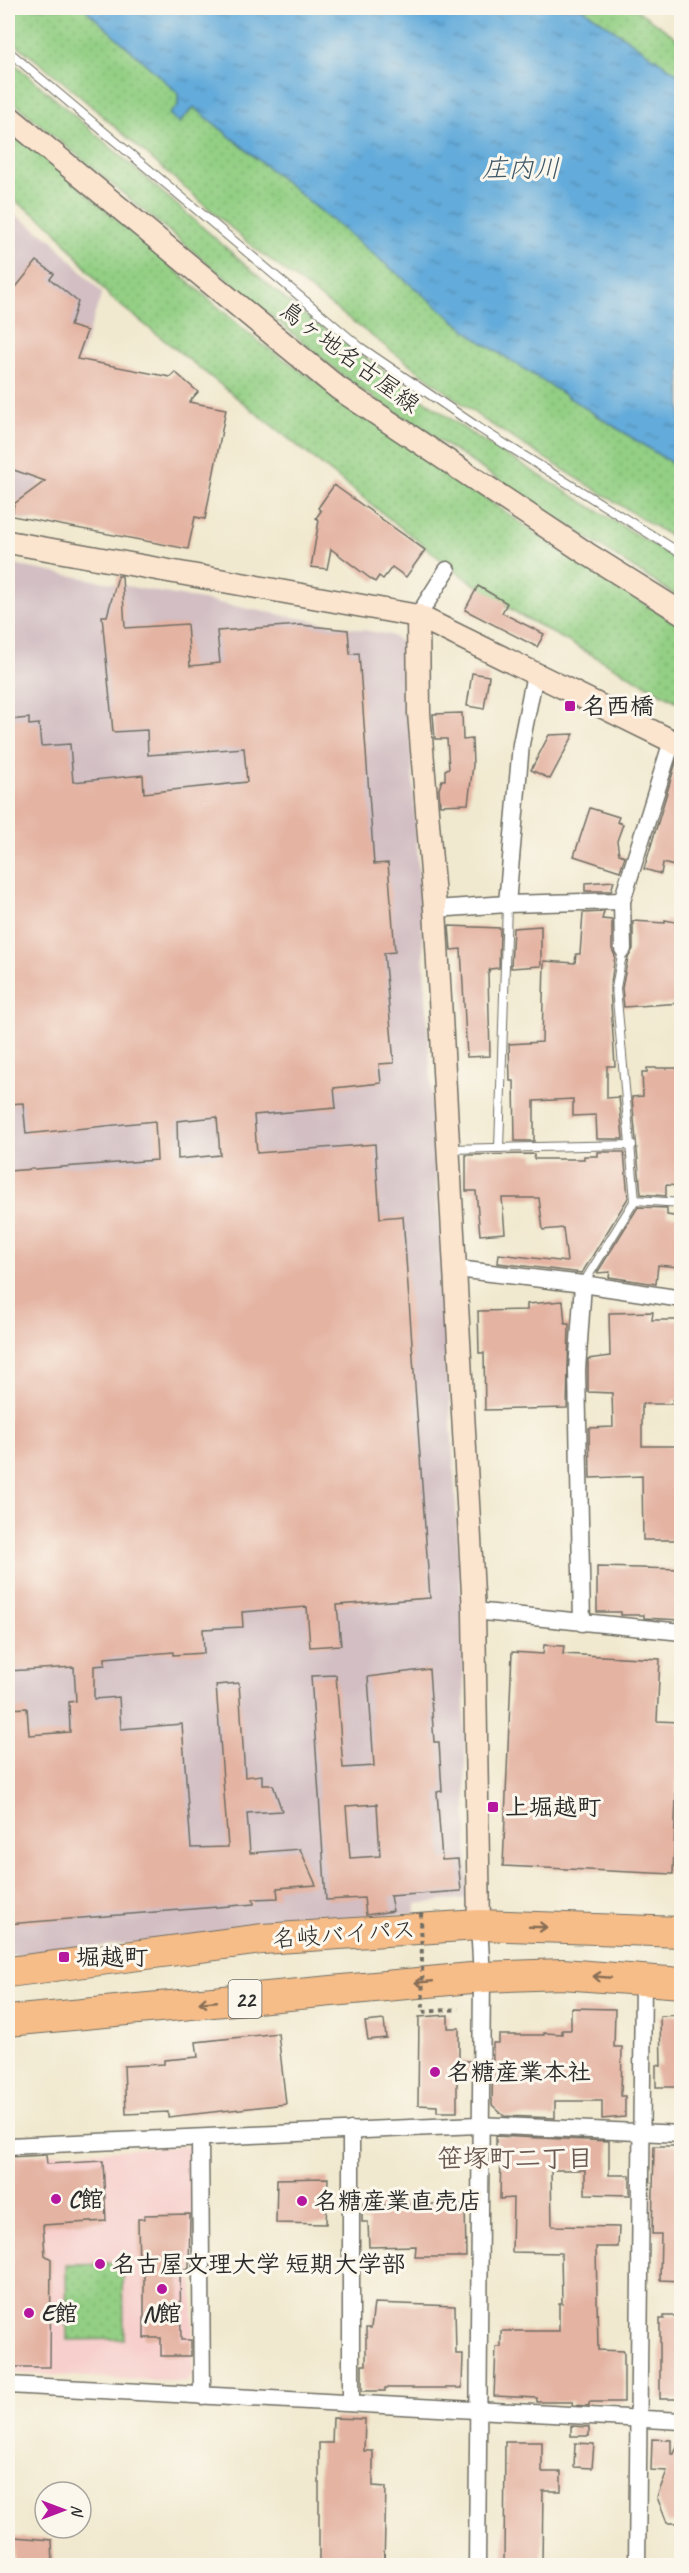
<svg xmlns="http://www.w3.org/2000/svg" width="689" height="2573" font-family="Caveat,'Klee One',sans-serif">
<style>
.built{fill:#f7d0cd}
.industrial{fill:#d2bec3}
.grass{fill:url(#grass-dots);stroke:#5f7d58;stroke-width:1.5}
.water{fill:url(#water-ripples);stroke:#476b82;stroke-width:1.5}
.building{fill:#e4b3a2;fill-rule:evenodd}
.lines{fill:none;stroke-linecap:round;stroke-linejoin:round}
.lane-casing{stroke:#706e64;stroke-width:10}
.street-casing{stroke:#706e64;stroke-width:19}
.secondary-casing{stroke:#706e64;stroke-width:25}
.highway-casing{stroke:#706e64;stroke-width:32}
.path{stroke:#706e64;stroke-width:4;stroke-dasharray:4.5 4.5;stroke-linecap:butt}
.lane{stroke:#fff;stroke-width:8}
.street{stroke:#fff;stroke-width:16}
.secondary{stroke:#fce5cf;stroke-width:22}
.highway{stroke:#f7bd88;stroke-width:30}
.path-bridge{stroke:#706e64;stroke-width:4;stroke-dasharray:4.5 4.5;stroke-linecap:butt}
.oneway{stroke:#876d55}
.poi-dot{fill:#b5179e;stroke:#fbf7ec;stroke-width:2}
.labels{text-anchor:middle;stroke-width:6;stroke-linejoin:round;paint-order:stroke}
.shield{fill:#fbf7ec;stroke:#696865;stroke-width:1.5}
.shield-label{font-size:22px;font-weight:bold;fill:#2b2b2b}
.street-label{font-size:24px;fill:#2b2b2b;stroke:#fbf7ec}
.poi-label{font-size:24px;font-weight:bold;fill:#2b2b2b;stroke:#fbf7ec;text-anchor:start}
.water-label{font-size:26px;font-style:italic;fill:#3f5868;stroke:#fbf7ec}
.neighbourhood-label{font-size:26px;font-weight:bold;fill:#6c5b55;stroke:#fbf7ec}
</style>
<defs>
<pattern id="grass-dots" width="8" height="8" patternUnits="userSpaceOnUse" patternTransform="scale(1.5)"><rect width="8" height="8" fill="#93cf84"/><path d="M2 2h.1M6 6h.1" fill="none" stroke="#7fb272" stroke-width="1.8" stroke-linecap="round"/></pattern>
<pattern id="water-ripples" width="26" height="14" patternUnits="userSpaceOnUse" patternTransform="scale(1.5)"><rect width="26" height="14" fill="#63abda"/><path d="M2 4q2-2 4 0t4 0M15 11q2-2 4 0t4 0" fill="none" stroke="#528bb1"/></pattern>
</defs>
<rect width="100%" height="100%" fill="#fbf7ec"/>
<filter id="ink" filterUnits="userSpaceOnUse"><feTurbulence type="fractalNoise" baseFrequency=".0167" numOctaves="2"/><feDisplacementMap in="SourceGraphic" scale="12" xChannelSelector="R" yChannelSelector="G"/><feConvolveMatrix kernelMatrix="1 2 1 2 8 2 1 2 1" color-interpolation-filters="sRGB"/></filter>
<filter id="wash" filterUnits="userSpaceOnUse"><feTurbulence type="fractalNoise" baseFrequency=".008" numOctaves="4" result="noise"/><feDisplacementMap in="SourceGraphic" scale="24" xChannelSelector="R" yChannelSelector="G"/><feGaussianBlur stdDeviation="1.35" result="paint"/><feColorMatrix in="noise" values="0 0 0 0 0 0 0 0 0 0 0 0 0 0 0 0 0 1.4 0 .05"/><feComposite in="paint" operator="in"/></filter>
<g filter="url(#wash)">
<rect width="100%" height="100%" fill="#f1e9cf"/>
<path class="built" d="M188 2146 193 2152V2376L186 2382 8 2373V2156Z"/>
<g class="industrial">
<path d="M8 210 52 240 102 293 43 468 32 521 8 517Z"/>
<path d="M8 564 390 635 405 644 462 1609 468 1898 416 1904V1913L8 1956Z"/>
</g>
<g class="grass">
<path d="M8 8H84L178 93 179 123 194 107 477 339 681 469V543L484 420 253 247 60 79 8 38Z"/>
<path d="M582 8H634L681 41V76Z"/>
<path d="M8 58 294 307 472 434 681 562V599L357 387 8 98Z"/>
<path d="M8 125 255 339 572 558 681 626V704L520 615 458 573 110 297 52 226 8 196Z"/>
<path d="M123 2263 124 2339 67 2340 66 2264Z"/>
</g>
<path class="water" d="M84 8H582L681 76V469L477 339 194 107 179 123 169 114 178 106V93Z"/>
<g id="blocks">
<g class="building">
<path d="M37 261 54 274 50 279 78 302 70 326 87 331 77 359 170 377 175 372 198 392 189 402 226 409 205 519 195 517 188 549 12 516 14 504 45 481 8 468V297Z"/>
<path d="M334 485 425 550 406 577 392 567 383 579 379 576 375 582 331 549 327 569 311 567 319 520 316 518 321 511 318 508Z"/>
<path d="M118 576H122L125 628 187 624 190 666 220 663 217 631 301 625 348 630 350 654 359 653 374 864 388 863 395 952 384 953 394 1063 379 1064 381 1083 334 1088 336 1108 254 1115 257 1153 375 1144 380 1218 403 1216 430 1598 337 1605 341 1645 310 1647 307 1607 242 1612 243 1627 203 1629 204 1653 173 1655V1652L105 1658V1665L94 1666V1699L119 1697 121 1729 182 1724 191 1848 228 1847 216 1685 239 1683 245 1777 262 1775V1785H273L282 1811 247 1813 250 1853 300 1849 316 1885 277 1888 278 1898 253 1899 254 1904 8 1924V1709L27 1708 29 1735 70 1732 69 1702 76 1701 74 1667 8 1671V1171L157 1160 155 1121 26 1134 23 1103 8 1104V720L29 718V725L39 724 41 746 70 744 73 782 143 775 144 793 247 782 244 748 148 755 147 730 113 732 102 616H107ZM217 1117 220 1155 178 1159 177 1121Z"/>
<path d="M478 586 507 603 502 613 544 634 537 647 465 610Z"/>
<path d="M472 673 489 676 484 709 467 706Z"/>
<path d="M462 713 463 740 472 739 473 765 468 804 440 805 439 789 442 780H445V770L449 768 447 739H435L433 714Z"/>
<path d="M574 734 550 779 531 770 549 735Z"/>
<path d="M677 759 681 760V868L663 863 661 874 644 869Z"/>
<path d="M590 808 619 817 617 822 623 824 617 841 619 854 625 856 620 871 574 856Z"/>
<path d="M614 881 611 891H585V883Z"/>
<path d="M604 912 602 919 612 920V949L615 956 610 989 615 1066H607V1098L619 1097 623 1139H597L596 1115 573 1116V1099L534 1101V1141H515L514 1081H510L509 1044 542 1042 544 961 575 963 576 954H580L583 913Z"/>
<path d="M665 920 681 923 679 963H681V1003L624 1007 622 988 628 958 633 949V921L665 923Z"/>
<path d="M449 926 500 928 499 968 490 969 488 974 490 1056 467 1057 461 949 451 950Z"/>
<path d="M541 926V966L511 968 513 928Z"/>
<path d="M647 1068H681V1186L666 1185V1196L641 1194 632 1097 643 1096 642 1072H647Z"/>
<path d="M598 1152H624L628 1198 582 1273 498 1263 499 1254 567 1262 563 1228 543 1230 539 1198H502L505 1233 480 1235 476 1191H466V1155L534 1154V1159H584V1156H598Z"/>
<path d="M638 1207 667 1208V1215L681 1217 679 1267 658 1265 656 1284 609 1277 610 1272 597 1273Z"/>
<path d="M563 1301 565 1324H569L567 1408 485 1410 484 1353H479L478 1311 527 1310V1304Z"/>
<path d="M653 1312 652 1320H681V1400H673V1404H642V1446H681V1540H643L642 1476 590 1478 589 1428 613 1427 612 1393 588 1392V1359L610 1356 609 1313Z"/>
<path d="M597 1567 681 1569V1620L644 1618V1615H621V1612H597Z"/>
<path d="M544 1645 564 1646 563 1654 660 1659 657 1721 679 1722 673 1874 503 1866 512 1652 543 1654Z"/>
<path d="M429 1669 434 1742H439L442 1791 437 1792 442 1860 458 1859 461 1891 390 1896 393 1911 366 1915 364 1898 326 1900 311 1676 336 1675 343 1768 374 1766 368 1677ZM377 1804 380 1856 350 1858 346 1806Z"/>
<path d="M571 2008 615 2009 614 2047H622L621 2096H625V2117L602 2119V2101H555V2118L504 2116 492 2105 493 2043H499V2035H544V2033L562 2034V2030H571Z"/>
<path d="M448 2015V2028H459V2061H471V2078H457V2112H437V2106L418 2105 419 2017Z"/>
<path d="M681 2015V2087H656V2065L661 2066 660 2016Z"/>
<path d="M384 2020 386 2038 368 2040 365 2022Z"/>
<path d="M278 2033 286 2104 168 2117V2112L126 2114 124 2066 164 2064V2060L198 2057 196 2042Z"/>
<path d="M496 2136 609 2141V2175H630V2195L585 2194V2170H551L552 2226 619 2227 618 2247H596L598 2350 624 2351V2402H589V2406L572 2405 573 2402H537V2398L494 2396 496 2347H501V2331H559V2303H562L561 2253 512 2252 513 2198 500 2199 501 2153H496Z"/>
<path d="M654 2146H678V2151H681V2281L660 2280 661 2234H652Z"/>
<path d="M46 2155 47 2164 103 2161 106 2221 43 2225 45 2255 51 2259 50 2367H8V2157Z"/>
<path d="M328 2178 326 2224 276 2223 277 2179Z"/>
<path d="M362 2204H465L466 2257H415L416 2246 369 2247 368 2222H362Z"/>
<path d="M190 2214 189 2269H180L181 2340H191V2356H161V2338H144V2269H139L138 2219H144V2215Z"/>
<path d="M374 2303 455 2306 456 2354H463L462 2388H385V2391H362V2365H366V2328H371Z"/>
<path d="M664 2316H681V2399H660V2319H664Z"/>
<path d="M333 2418 365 2419 364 2451H373V2486L386 2487 384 2565H319V2443H332Z"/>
<path d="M571 2426 589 2427V2436H571Z"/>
<path d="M681 2436V2523H667L657 2497 667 2471 651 2470 652 2439 671 2440V2454H674Z"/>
<path d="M505 2442H542V2472H561V2491H543L542 2565H504Z"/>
<path d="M575 2443 594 2444 592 2468 574 2467Z"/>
<path d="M14 2537 52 2540 53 2565H14Z"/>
</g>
</g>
</g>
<g filter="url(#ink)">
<use href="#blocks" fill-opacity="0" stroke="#706e64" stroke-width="1.5"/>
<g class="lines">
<g class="lane-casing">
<g id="lane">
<path d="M8 51 360 347 479 428 682 554"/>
<path d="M499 1148 507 904"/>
<path d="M449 1149 632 1145"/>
<path d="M635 1200 682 1203"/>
<path d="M583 1284 635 1200 616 988 623 949"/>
</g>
</g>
<g class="street-casing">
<g id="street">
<path d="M418 616 447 570"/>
<path d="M507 904 521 744 535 674"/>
<path d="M435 909 507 904 622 901"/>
<path d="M623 949 622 901 672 741H682"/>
<path d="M457 1269 583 1284 682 1299"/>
<path d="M474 1611 682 1632"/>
<path d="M582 1623 577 1370 583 1284"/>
<path d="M200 2138 202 2396"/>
<path d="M8 2146 478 2125 682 2134"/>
<path d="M8 2385 682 2421"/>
<path d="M351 2403V2130"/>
<path d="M477 2566 482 1977 479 1925"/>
<path d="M637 2566 643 1980"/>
</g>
</g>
<g class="secondary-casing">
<g id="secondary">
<path d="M8 116 338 388 586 553 682 613"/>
<path d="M8 542 418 616 682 746"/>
<path d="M418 616 419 713 435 909 474 1611 479 1925"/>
</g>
</g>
<g class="highway-casing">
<g id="highway">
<path d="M8 1972 262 1939 479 1925 682 1932"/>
<path d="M8 2021 482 1977 562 1974 682 1983"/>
</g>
</g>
<path class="path" d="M423 2012 459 2009"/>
<use href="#lane" class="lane"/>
<use href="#street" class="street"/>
<use href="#secondary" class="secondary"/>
<use href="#highway" class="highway"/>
<path class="path-bridge" d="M421 1913 423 2012"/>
</g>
<defs><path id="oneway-shaft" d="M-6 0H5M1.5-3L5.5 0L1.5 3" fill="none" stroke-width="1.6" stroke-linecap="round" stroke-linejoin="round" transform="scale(1.5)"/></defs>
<g class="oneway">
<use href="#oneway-shaft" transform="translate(538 1927) rotate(2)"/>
<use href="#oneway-shaft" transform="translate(602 1977) rotate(-175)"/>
<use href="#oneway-shaft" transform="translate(424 1982) rotate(175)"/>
<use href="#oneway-shaft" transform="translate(208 2002) rotate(175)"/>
</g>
</g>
<g class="poi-dot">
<rect x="564" y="700" width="12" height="12" rx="3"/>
<rect x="487" y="1801" width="12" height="12" rx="3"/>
<rect x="58" y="1951" width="12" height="12" rx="3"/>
<circle cx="435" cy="2072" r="6"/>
<circle cx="56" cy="2199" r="6"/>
<circle cx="302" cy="2201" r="6"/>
<circle cx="100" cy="2264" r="6"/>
<circle cx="162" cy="2289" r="6"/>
<circle cx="29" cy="2313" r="6"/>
</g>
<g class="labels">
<rect class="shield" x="228.5" y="1980" width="33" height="38" rx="4.5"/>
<g class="shield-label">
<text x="245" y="2007">22</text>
</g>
<g class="street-label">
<text transform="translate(350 357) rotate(37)" y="8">鳥ヶ地名古屋線</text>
<text transform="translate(344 1934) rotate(-4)" y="8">名岐バイパス</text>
</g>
<g class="poi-label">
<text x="582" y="714">名西橋</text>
<text x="505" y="1815">上堀越町</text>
<text x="76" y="1965">堀越町</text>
<text x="447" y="2080">名糖産業本社</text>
<text x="68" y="2207">C館</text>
<text x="314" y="2209">名糖産業直売店</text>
<text x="112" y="2272">名古屋文理大学 短期大学部</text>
<text x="41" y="2321">E館</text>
<text x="162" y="2321" text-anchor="middle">N館</text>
</g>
<g class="water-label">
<text x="521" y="177">庄内川</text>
</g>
<g class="neighbourhood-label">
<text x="515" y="2167">笹塚町二丁目</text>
</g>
</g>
<rect width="689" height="2573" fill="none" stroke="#fbf7ec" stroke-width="30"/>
<g transform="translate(63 2510) rotate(90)"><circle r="28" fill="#fbf7ec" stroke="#a8a59f" stroke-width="1.5"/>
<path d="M0-4.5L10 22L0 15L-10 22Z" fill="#b5179e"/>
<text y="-9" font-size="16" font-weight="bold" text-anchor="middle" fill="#2b2b2b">N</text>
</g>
</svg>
